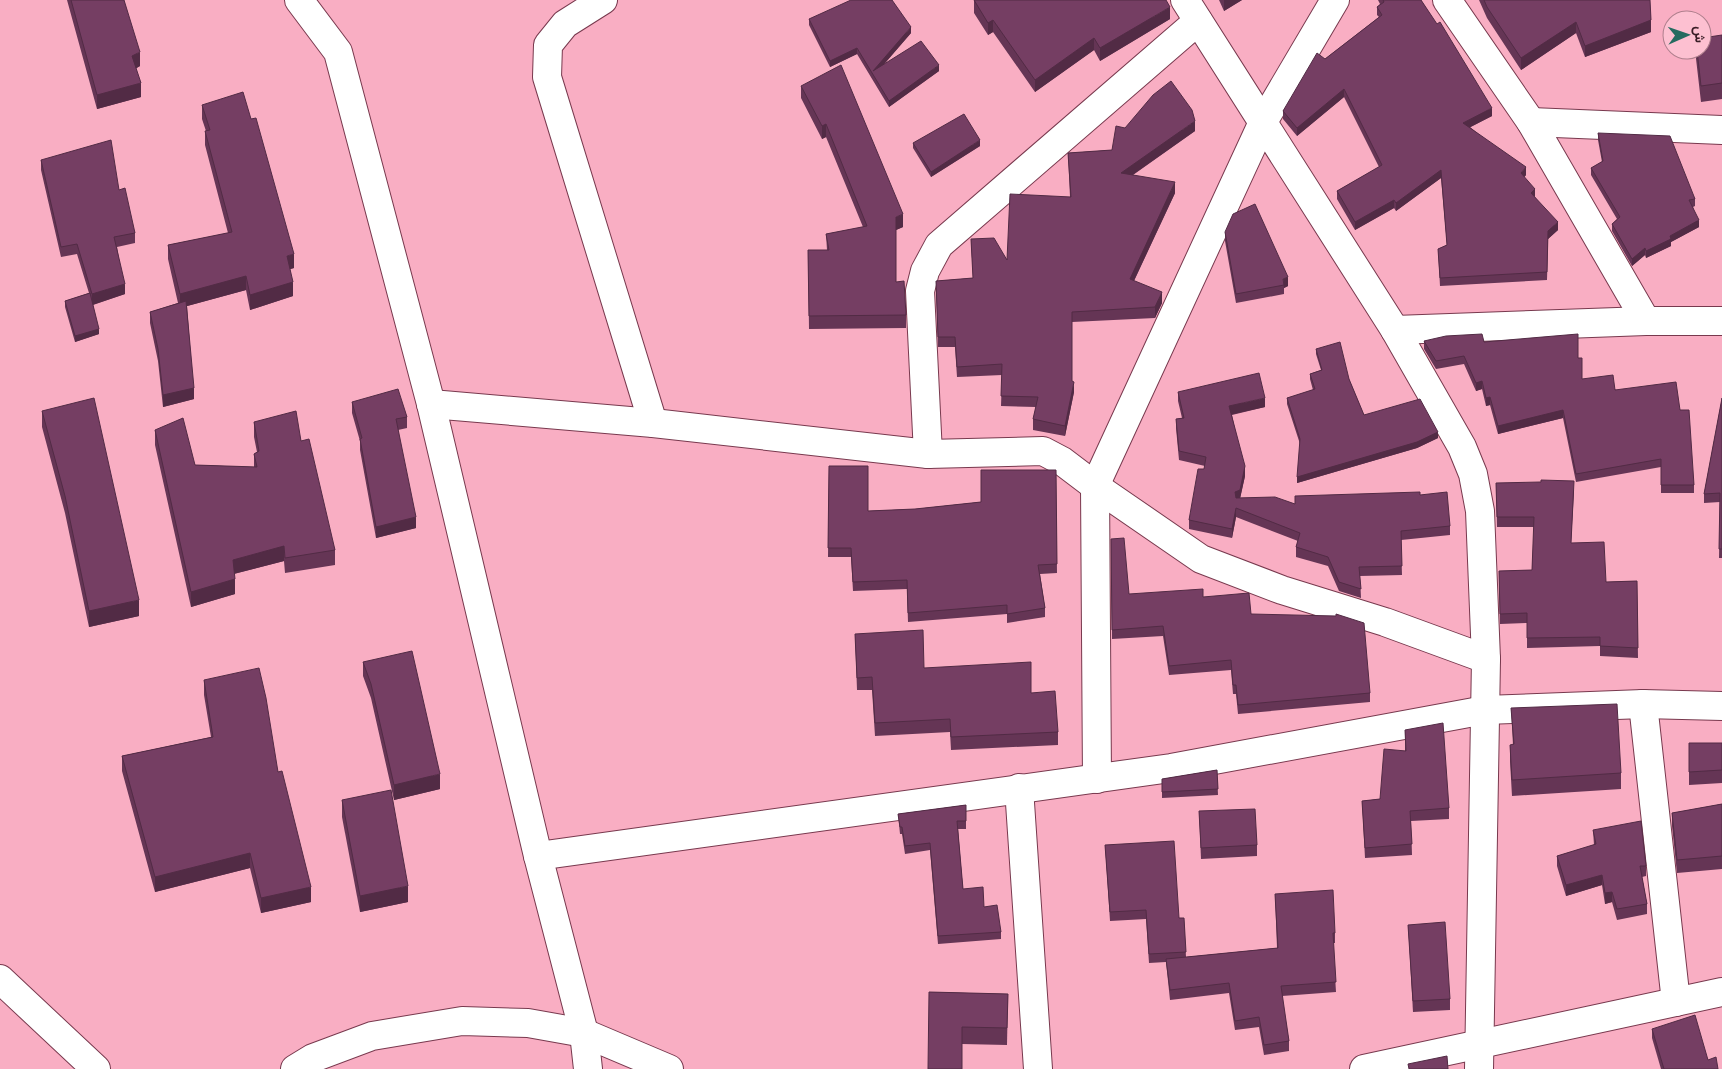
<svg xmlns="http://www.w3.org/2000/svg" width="1722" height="1069" font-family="Montserrat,Vazirmatn,sans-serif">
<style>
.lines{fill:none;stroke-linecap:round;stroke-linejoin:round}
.minor-casing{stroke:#78394e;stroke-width:30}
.minor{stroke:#fff;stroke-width:28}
.wall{fill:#653555}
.shaded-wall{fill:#522b45}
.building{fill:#753e63;stroke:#522b45}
</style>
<rect width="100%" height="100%" fill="#f9aec3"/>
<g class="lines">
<g class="minor-casing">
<g id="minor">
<path d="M299 0 338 52 431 404 538 856 584 1033 588 1069"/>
<path d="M603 0 565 24 548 45 547 77 653 423"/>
<path d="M1185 0 1395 330 1462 447 1473 474 1480 511 1486 659 1479 1069"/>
<path d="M1447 0 1531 122 1646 321"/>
<path d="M1531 122 1722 130"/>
<path d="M1395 330 1646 321H1722"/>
<path d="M431 404 653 423 928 454 1043 451 1062 461 1095 486 1201 559 1282 590 1385 622 1486 659"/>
<path d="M928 454 920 291 925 271 939 245 1198 21"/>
<path d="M1643 704 1676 1002"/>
<path d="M1097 779 1095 486 1263 122 1335 0"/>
<path d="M1019 788 1038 1069"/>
<path d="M538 856 1171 768 1485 710 1643 704 1722 706"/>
<path d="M0 979 96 1069"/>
<path d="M295 1069 313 1058 372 1036 462 1021 528 1023 584 1033 669 1069"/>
<path d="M1364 1069 1722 992"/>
</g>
</g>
<use href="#minor" class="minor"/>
</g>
<g class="wall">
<path d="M67 0H124L140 66 136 68 141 97 97 109Z"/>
<path d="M974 0 1170 19 1100 61 1094 50 1035 92 993 32 988 35 974 13Z"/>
<path d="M1219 0H1242L1224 11Z"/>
<path d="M1378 0H1421L1492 116 1470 127 1526 175 1524 177 1535 197 1558 230 1548 239 1547 280 1440 286 1438 249 1447 245 1441 178 1396 211 1394 208 1355 230 1337 199V191L1379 167 1344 97 1297 136 1283 119V111L1325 59 1379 17 1377 15V7L1380 4Z"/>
<path d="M1479 0H1650L1651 32 1585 57 1576 33 1521 70 1487 18Z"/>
<path d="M809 19 911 33 884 64 939 71 889 107 857 54 830 67 809 25Z"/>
<path d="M1722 35V99L1701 102 1695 50H1702Z"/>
<path d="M801 86 903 227 896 230V282L906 315V328L809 329 808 250H827L826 234 863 227 826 137 822 139 801 98Z"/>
<path d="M202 105 294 268 290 269 293 296 250 310 246 290 187 306 194 399 163 407 158 361 150 323V312L178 303 168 259V245L228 233 205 145V131H206L202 119Z"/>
<path d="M1125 128 1195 131 1133 175 1175 193 1134 281 1162 303 1155 318 1072 322V381L1074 392 1065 436 1033 430V419L1036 407 1001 406 1002 375 957 377 955 347H938L936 281 973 278 971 239 1007 260 1070 197 1068 153 1112 150Z"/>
<path d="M1598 133 1695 199V206L1693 207 1699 227 1671 242V246L1646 258 1645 255 1632 266 1612 231V224L1617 219 1591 175V168L1602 162 1598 140Z"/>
<path d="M913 143 980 146 931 177 913 148Z"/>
<path d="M41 160 119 190 135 233V243L117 247 125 294 93 305 99 334 75 342 65 307V301L89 293 77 254 61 257 41 170Z"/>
<path d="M1225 232 1288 286 1284 288V294L1236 303 1225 241Z"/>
<path d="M1424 341 1484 342 1578 358 1582 379 1680 410 1694 485V493H1661V467L1576 482 1563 418 1498 434 1490 405 1486 406 1482 389 1476 391 1464 364 1436 369 1424 349Z"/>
<path d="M1316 349 1349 379 1364 415 1438 438 1417 448 1297 483 1300 444 1287 404V398L1313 390 1310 379V374L1321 370 1316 354Z"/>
<path d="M1178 392 1265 407 1232 415 1245 476 1240 498 1295 504 1420 495 1450 526V535L1401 540 1402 575 1360 576 1361 598 1339 591 1328 566 1296 557V547L1298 541 1236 517 1232 538 1189 529V520L1205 466 1179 460 1176 428V419L1182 418 1178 401Z"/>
<path d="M1722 398V558H1719L1720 502 1704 503V494Z"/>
<path d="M352 402 407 417V428L398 430 416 528 376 538 360 450V441L352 413Z"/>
<path d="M42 411 139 616 89 627 65 513 42 427Z"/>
<path d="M254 422 301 441 335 550V565L285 573 284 561 234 574 235 594 191 607 155 445V430L195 465 254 467V454L257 452 254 437Z"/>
<path d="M829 466 868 511 915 509 981 502 1056 470 1057 573 1040 574 1045 608V617L1007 623V614L908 622 907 589 853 591 851 557H828Z"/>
<path d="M1496 483 1574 491 1571 543 1606 582 1637 581 1638 658 1600 656V646L1527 648V623L1500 624 1499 571 1532 570 1534 527H1497Z"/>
<path d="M1111 539 1129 594 1203 597 1251 614 1370 693V702L1238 714 1236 694H1233L1231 670 1169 675 1163 636 1112 639Z"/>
<path d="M855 634 924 668 1031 693 1058 732V745L951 750 950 732 875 736 872 690H857Z"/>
<path d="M363 662 440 789 394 800 371 698 363 676Z"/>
<path d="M204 680 278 772 311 902 261 913 250 868 155 892 122 771V756L211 737 204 695Z"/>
<path d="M1511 708 1621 773V789L1512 796 1510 761V745H1513Z"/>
<path d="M1405 730 1449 808V819L1411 821 1412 855 1365 858 1362 801 1380 799 1405 751Z"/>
<path d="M1722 743V783L1689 785V772Z"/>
<path d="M1217 770 1218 795 1162 798V779Z"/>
<path d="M342 800 408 902 360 912 342 817Z"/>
<path d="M1722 804V869L1677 873 1672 826V813Z"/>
<path d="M966 805V829H958L963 889 984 907 1001 932V939L938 944 930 850 905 854 902 834H900L898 814Z"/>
<path d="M1199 811 1257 845V856L1201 859Z"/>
<path d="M1593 830 1646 866V876L1642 877 1647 904V914L1617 920 1612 902 1605 904 1602 885 1566 896 1557 866V856L1594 845Z"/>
<path d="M1105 845 1179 918H1184L1186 957 1277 948 1275 894 1335 933V943H1333L1336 992 1282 996 1289 1041V1051L1264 1055 1259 1027 1235 1030 1229 993 1170 1000 1166 962 1149 963 1146 919 1110 921Z"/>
<path d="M1408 925 1450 999V1010L1413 1012Z"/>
<path d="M929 992 1008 994 1007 1045 962 1044Z"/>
<path d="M1652 1029 1708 1060 1718 1069H1661L1652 1038Z"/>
</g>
<g class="shaded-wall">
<path d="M1224 0H1242L1224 11Z"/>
<path d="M1170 7V19L1100 61V48Z"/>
<path d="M993 20V32L988 35V23Z"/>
<path d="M1651 20V32L1585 57V46Z"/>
<path d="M1576 22V33L1521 70V58Z"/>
<path d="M911 27V33L874 76 873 71Z"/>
<path d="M1094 38V50L1035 92V80Z"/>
<path d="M857 48V54L830 67V61Z"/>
<path d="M140 52V66L132 71V56Z"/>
<path d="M939 65V71L889 107V101Z"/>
<path d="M141 83V97L97 109V95Z"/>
<path d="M1344 89V97L1297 136V128Z"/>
<path d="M1492 108V116L1463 131V123Z"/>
<path d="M1195 121V131L1121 183V173Z"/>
<path d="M826 124V137L822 139V126Z"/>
<path d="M980 140V146L931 177V172Z"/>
<path d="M1526 167V175L1521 181V173Z"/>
<path d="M1441 170V178L1396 211V203Z"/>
<path d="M1175 182V193L1130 289V279Z"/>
<path d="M1535 189V197L1531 193Z"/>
<path d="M1394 200V208L1355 230V222Z"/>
<path d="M903 214V227L896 230V217Z"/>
<path d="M1699 220V227L1671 242V246L1646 258V251L1670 236Z"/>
<path d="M1558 222V230L1548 239 1547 280 1548 231Z"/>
<path d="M1645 248V255L1632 266V259Z"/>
<path d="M294 254V268L287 270V256Z"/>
<path d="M246 276V290L180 308V294Z"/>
<path d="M1288 277V286L1284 288 1283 279Z"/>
<path d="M293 282V296L250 310V295Z"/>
<path d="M125 284V294L92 305V294Z"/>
<path d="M1162 292V303L1155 318V307Z"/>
<path d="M99 329V334L75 342V336Z"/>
<path d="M1482 381V389L1476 391V383Z"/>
<path d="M1074 382V392L1065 436V426Z"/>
<path d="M194 388V399L163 407V395Z"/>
<path d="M1490 397V405L1486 406V398Z"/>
<path d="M1265 398V407L1229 415V406Z"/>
<path d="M1563 410V418L1498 434V426Z"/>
<path d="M1438 432V438L1417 448 1297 483V477Z"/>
<path d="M1245 466V476L1240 499 1235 501V492Z"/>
<path d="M1236 508V517L1232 538V529Z"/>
<path d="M416 517V528L376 538V527Z"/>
<path d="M284 546V561L233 574V560Z"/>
<path d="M235 579V594L191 607V592Z"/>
<path d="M139 600V616L89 627V611Z"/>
<path d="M440 774V789L394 800V785Z"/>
<path d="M250 853V868L155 892V877Z"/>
<path d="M1602 875V885L1566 896V885Z"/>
<path d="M408 886V902L360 912V896Z"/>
<path d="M311 887V902L261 913V898Z"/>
<path d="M1612 892V902L1605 904V893Z"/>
</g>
<g class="building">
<path d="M71 0H124L140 52 132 56 141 83 97 95Z"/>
<path d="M851 0H892L911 27 873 71 921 41 939 65 889 101 857 48 830 61 809 19Z"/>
<path d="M974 0H1166L1170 7 1100 48 1094 38 1035 80 993 20 988 23Z"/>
<path d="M1383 0H1421L1437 24 1440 22 1492 108 1463 123 1526 167 1521 173 1535 189 1531 193 1558 222 1548 231 1547 272 1440 278 1438 249 1447 245 1441 170 1396 203 1394 200 1355 222 1337 191 1382 165 1344 89 1297 128 1283 111 1317 53 1325 59 1382 15 1377 7 1384 2Z"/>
<path d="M1484 0H1650L1651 20 1585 46 1576 22 1521 58 1487 7Z"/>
<path d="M1722 35V83L1701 86 1697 50H1702V38Z"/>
<path d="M841 65 903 214 896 217V282L904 281 906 315 809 316 808 250H829L826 234 867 226 826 124 822 126 801 86Z"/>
<path d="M1171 81 1192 110 1195 121 1121 173 1175 182 1130 279 1162 292 1155 307 1072 312V381L1074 382 1065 426 1033 419 1038 397 1001 396 1002 364 957 367 955 337H938L936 281 973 278 971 239 994 238 1007 260 1010 194 1071 197 1068 153 1112 150 1116 126 1125 128 1153 95Z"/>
<path d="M243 92 251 119 256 118 294 254 287 256 293 282 250 295 246 276 180 294 168 245 232 232 205 131 210 130 202 105Z"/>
<path d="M964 114 980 140 931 172 913 143Z"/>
<path d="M1598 133 1670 136 1695 199 1689 200 1699 220 1670 236 1671 239 1646 251 1645 248 1632 259 1612 224 1620 217 1591 168 1603 161Z"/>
<path d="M111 140 119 190 125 188 135 233 114 237 125 284 92 294 77 244 61 247 41 160Z"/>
<path d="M1255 204 1288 277 1283 279 1284 285 1236 294 1225 232 1233 214Z"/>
<path d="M90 293 99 329 75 336 65 301Z"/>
<path d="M186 301 194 388 163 395 158 349 150 312Z"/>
<path d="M1482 334 1484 342 1578 334V358H1582V379L1613 375 1615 390 1676 382 1680 410H1689L1694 485H1661V459L1576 474 1563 410 1498 426 1490 397 1486 398 1482 381 1476 383 1464 356 1436 361 1424 341 1446 336Z"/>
<path d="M1340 342 1349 379 1364 415 1420 399 1438 432 1417 442 1297 477 1300 439 1287 398 1315 389 1310 374 1322 370 1316 349Z"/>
<path d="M1259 373 1265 398 1229 406 1245 466 1240 490 1235 492 1236 498 1275 497 1295 504V496L1420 492V495L1447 492 1450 526 1401 531 1402 566 1359 567 1361 589 1339 582 1328 557 1296 547 1300 533 1236 508 1232 529 1189 520 1198 469H1204L1206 457 1179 451 1176 419 1184 418 1178 392Z"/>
<path d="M398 389 407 417 396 419 416 517 376 527 360 439 362 438 352 402Z"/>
<path d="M94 398 139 600 89 611 65 496 42 411Z"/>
<path d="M1722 398V549H1719L1720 493 1704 494Z"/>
<path d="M296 411 301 441 309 439 335 550 285 558 284 546 233 560 235 579 191 592 155 430 183 418 195 465 257 467 254 454 259 451 254 422Z"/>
<path d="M829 466H868V511L915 509 981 502V470H1056L1057 564 1038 565 1045 608 1007 614V605L908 613 907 580 853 582 851 548H828Z"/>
<path d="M1541 480 1574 481 1571 543 1604 542 1606 582 1637 581 1638 648 1600 646V637L1527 638V613L1500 614 1499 571 1532 570 1534 517H1497L1496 483 1541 482Z"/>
<path d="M1124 538 1129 594 1203 589V597L1249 593 1251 614 1336 616V614L1364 623 1370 693 1238 705 1236 685H1233L1231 660 1169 666 1163 626 1112 630 1111 539Z"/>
<path d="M923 630 924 668 1031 662V693L1055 691 1058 732 951 737 950 719 875 723 872 677 857 678 855 634Z"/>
<path d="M412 651 440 774 394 785 371 684 363 662Z"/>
<path d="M259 668 266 698 278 772 282 771 311 887 261 898 250 853 155 877 122 756 213 737 204 680Z"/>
<path d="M1617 704 1621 773 1512 780 1510 745 1514 744 1511 708Z"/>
<path d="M1443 723 1449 808 1410 811 1412 844 1365 848 1362 801 1380 799 1384 749 1406 751 1405 730Z"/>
<path d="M1689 743H1722V770L1689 772Z"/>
<path d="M1217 770 1218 789 1162 792V779Z"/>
<path d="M391 790 408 886 360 896 342 800Z"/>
<path d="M1722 804V856L1677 860 1672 813Z"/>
<path d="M966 805V821H957L963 889 983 887 984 907 997 905 1001 932 938 936 930 843 905 846 902 827H900L898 814Z"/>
<path d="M1255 809 1257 845 1201 848 1199 811Z"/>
<path d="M1641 821 1646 866H1640L1647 904 1617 909 1612 892 1605 893 1602 875 1566 885 1557 856 1596 844 1593 830Z"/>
<path d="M1174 841 1179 918H1184L1186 952 1149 954 1146 910 1110 912 1105 845Z"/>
<path d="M1333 890 1335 933H1333L1336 982 1281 986 1289 1041 1264 1045 1259 1017 1235 1021 1229 983 1170 990 1166 959 1278 948 1275 894Z"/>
<path d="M1445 922 1450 999 1413 1001 1408 925Z"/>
<path d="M929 992 1008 994 1007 1028 962 1027V1069H928Z"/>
<path d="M1695 1015 1708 1060 1716 1057 1718 1069H1664L1652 1029Z"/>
<path d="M1447 1056 1448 1069H1409L1408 1064Z"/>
</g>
<g transform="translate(1687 35) rotate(88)"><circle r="24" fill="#fdc0d1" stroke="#af7f8d"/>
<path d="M0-4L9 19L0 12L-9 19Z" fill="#256b60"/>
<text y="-8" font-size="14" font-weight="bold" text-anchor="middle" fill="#391d26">ش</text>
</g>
</svg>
